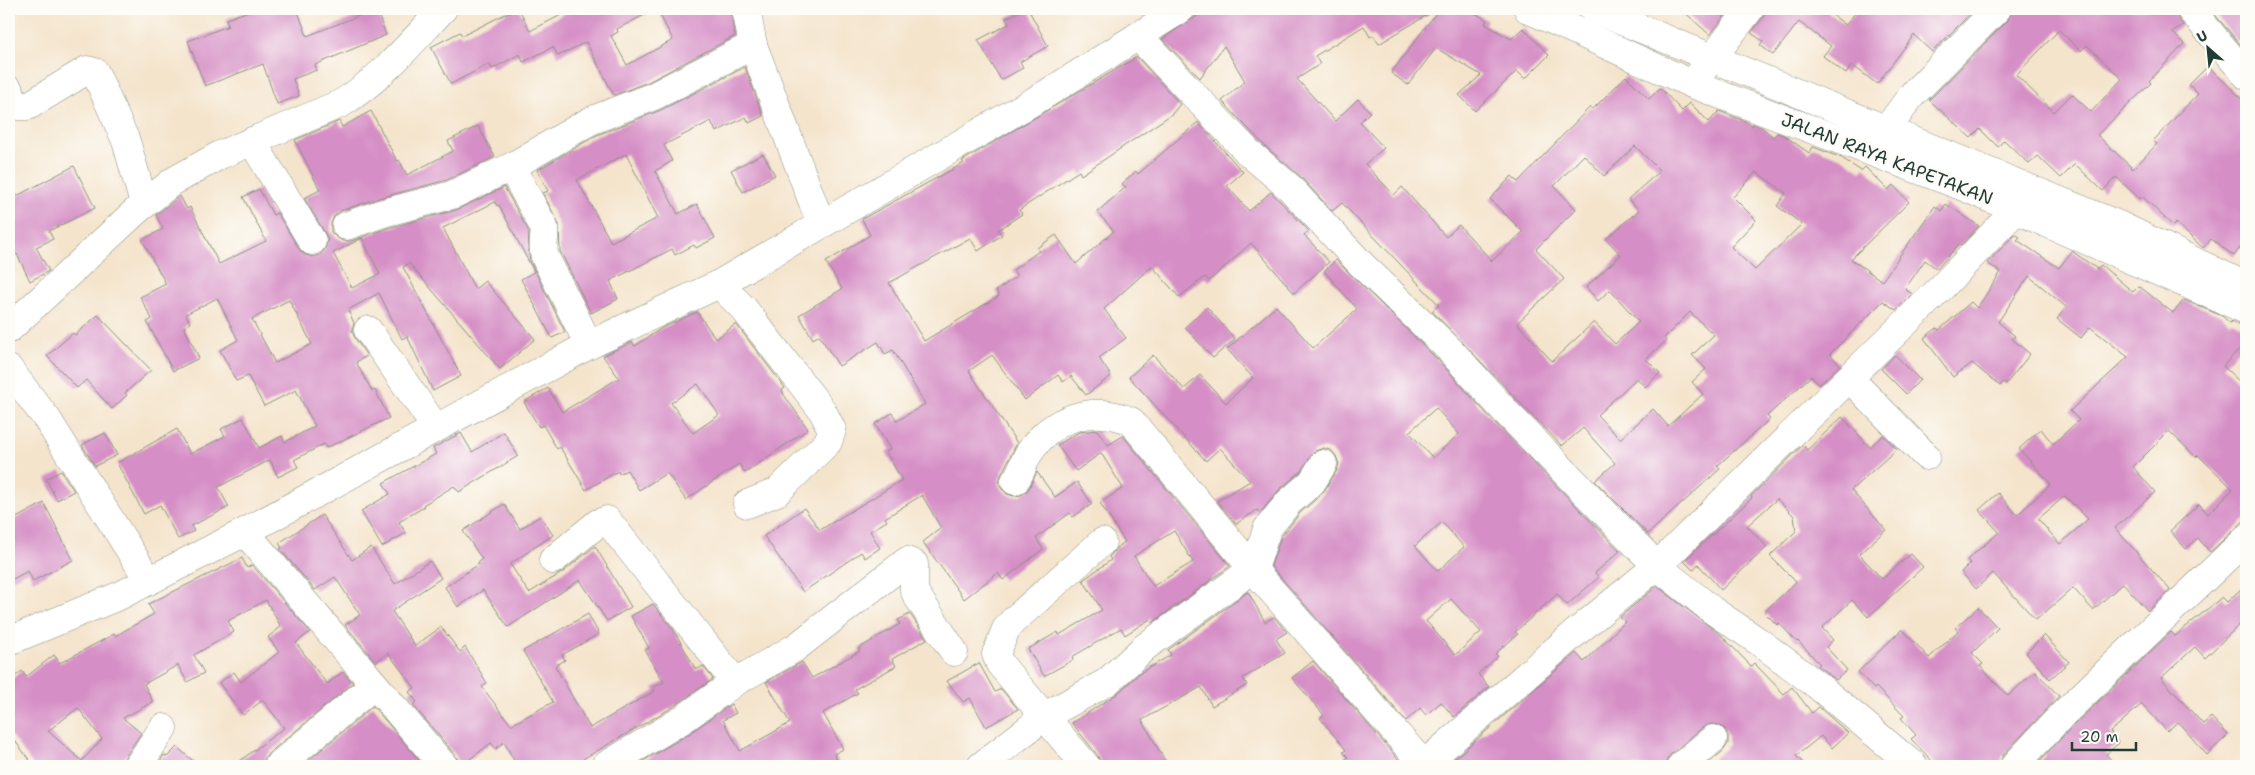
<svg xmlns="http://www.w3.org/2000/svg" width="2255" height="775" font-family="'Shantell Sans',sans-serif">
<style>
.building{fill:#d68fc6;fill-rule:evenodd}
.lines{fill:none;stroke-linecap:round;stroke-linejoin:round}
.minor-casing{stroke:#8a9080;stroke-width:29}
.highway-casing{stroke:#8a9080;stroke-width:29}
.minor{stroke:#fff;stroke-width:28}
.highway{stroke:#fff;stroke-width:28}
.labels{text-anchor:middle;stroke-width:5;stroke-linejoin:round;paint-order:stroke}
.street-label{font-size:18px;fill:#1f3d34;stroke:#fdfcf7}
</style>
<rect width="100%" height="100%" fill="#fdfcf7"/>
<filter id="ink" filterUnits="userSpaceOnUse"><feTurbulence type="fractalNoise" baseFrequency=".02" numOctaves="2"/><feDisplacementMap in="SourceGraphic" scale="10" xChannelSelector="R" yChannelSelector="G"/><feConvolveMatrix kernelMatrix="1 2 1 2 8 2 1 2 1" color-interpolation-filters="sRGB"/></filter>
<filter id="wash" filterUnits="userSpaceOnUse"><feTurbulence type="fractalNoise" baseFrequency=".0096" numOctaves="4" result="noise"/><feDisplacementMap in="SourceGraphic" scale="20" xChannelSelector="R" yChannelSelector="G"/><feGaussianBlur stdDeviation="1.12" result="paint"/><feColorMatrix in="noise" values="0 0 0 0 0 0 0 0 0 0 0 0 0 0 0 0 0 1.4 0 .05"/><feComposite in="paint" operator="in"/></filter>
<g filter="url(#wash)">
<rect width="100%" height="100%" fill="#f4e4cc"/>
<g id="blocks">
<g class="building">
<path d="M254 9H297L307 36 376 9 386 35 315 65 317 70 293 79 299 96 277 104 263 64 205 86 188 41 228 26 226 19Z"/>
<path d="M515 9H519L530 31 573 9H656L617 29 618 32 611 36 627 65 673 40 657 9H730L735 36 648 82 614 95 586 42 558 56 553 47 523 62 520 54 492 69 489 64 451 84 431 47 460 32 462 36Z"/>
<path d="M1024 9H1028L1048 46 1020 62 1023 68 1001 80 978 40 1009 24 1006 18Z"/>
<path d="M1208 9H1437L1379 44 1373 35 1370 37 1364 26 1315 56 1320 64 1297 79 1335 121 1358 99 1370 112 1360 122 1384 148 1365 164 1394 195 1402 187 1446 237 1459 225 1492 261 1523 232 1490 199 1512 176 1518 182 1590 107 1593 109 1626 76 1649 99 1660 88 1682 111 1690 103 1709 122 1719 111 1747 122 1752 126 1753 124 1763 128 1773 137 1777 133 1785 136 1809 153 1813 147 1842 158 1861 171 1865 167 1888 190 1893 185 1909 202 1851 259 1882 281 1935 206 1941 211 1946 204 1979 226 1961 245 1959 244 1937 269 1925 260 1905 289 1912 294 1896 310 1883 301 1830 354 1840 365 1819 385 1811 376 1767 416 1770 419 1717 466 1720 469 1648 534 1595 481 1615 463 1583 428 1562 446 1432 311 1439 305 1342 203 1332 211 1300 176 1266 147 1222 101 1245 81 1224 46 1200 78 1162 39ZM1635 146 1660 171 1628 199 1639 210 1606 239 1621 255 1586 287 1598 301 1610 290 1639 322 1615 344 1594 322 1552 361 1517 323 1564 279 1536 249 1576 209 1554 186 1584 155 1604 176ZM1756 172 1786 193 1777 206 1802 224 1755 270 1731 247 1756 220 1733 197ZM1690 312 1714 335 1692 355 1706 369 1692 382 1703 394 1668 426 1653 409 1620 439 1597 415 1637 378 1645 387 1660 373 1646 359 1666 341 1664 338Z"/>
<path d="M1439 9H1468L1487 20 1485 24 1511 39 1523 28 1549 55 1525 79 1517 71 1475 111 1459 95 1481 75 1436 48 1408 85 1391 73Z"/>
<path d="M1681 9H1730L1710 35Z"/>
<path d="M1765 9H1824L1846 25 1858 9H1975L1932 52 1914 35 1877 84 1852 65 1846 74 1823 56 1831 46 1799 22 1773 55 1760 45 1763 41 1751 33 1763 18Z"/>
<path d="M2012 9H2175L2178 19 2183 25 2172 32 2184 44 2149 81 2151 83 2097 135 2133 169 2157 144 2153 141 2198 94 2189 85 2208 66 2246 103V239L2234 256 2211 239 2203 248 2176 223 2173 226 2142 196 2140 199 2116 177 2103 191 2075 164 2061 178 2038 156 2029 164 2004 140 1998 147 1980 129 1971 138 1929 100 2008 20ZM2059 30 2081 51 2087 45 2122 79 2091 112 2072 94 2054 112 2016 75Z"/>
<path d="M2210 9H2246V51Z"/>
<path d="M1137 57 1180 104 1172 114 1081 175 1079 171 1019 210 1022 214 998 230 1002 235 978 251 970 238 889 283 924 341 999 296 996 291 1017 276 1013 270 1039 251 1037 248 1056 235 1076 264 1114 231 1097 212 1126 187 1122 184 1136 171 1138 174 1198 122 1243 172 1227 186 1249 211 1271 192 1309 231 1304 235 1329 262 1294 293 1251 243 1209 281 1205 277 1179 297 1152 266 1104 309 1126 338 1099 358 1111 376 1086 395 1071 376 1063 382 1058 375 1025 400 992 355 969 371 1017 443 1002 473 999 481 1001 488 1007 494 1014 496 1021 495 1028 490 1037 472 1055 497 1077 482 1092 504 1073 517 1070 513 1036 538 1043 549 1003 580 998 573 964 599 923 542 941 528 922 495 885 518 887 521 870 531 880 548 865 558 861 552 803 592 764 536 804 508 820 530 902 480 886 452 890 449 875 424 892 413 897 421 925 404 893 350 885 354 878 342 839 366 819 335 813 339 799 315 842 289 826 262 870 235 862 219 964 163 962 161Z"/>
<path d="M745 67 763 116 749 123 746 117 716 132 711 121 664 145 672 161 655 171 678 214 697 204 715 238 696 248 694 245 675 255 672 249 610 281 618 299 591 313 560 251 559 225 543 193 548 191 537 170 597 135 661 110ZM626 154 658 218 611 242 577 180Z"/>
<path d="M371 111 397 161 399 160 407 175 453 151 448 141 478 126 495 157 447 180 379 198 340 211 334 216 331 224V232L336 237 343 241H351L388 228 456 210 504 187 529 232 528 249 530 261 565 332 552 338 521 279 534 272 499 205 497 206 495 202 443 228 475 289 485 281 535 339 500 369 409 263 403 267 461 376 433 391 407 336 402 339 379 293 348 310 354 323 352 331 355 338 367 356 356 362 372 391 375 390 389 418 326 448 324 444 294 460 298 467 278 477 270 460 218 487 229 507 191 526 194 531 178 539 160 505 144 514 117 463 177 429 190 454 225 436 221 429 243 418 259 448 282 436 285 442 315 426 296 390 264 406 248 376 236 381 220 350 238 340 217 298 186 314 190 323 184 327 199 358 173 371 147 322 152 319 140 297 166 284 142 240 163 229 156 215 180 196 187 209 190 207 219 264 266 241 243 197 259 189 273 215 277 213 299 249 304 254 312 257 320 255 325 249 328 240 325 233 304 198 320 190 295 140 339 121 342 127ZM362 238 380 274 352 288 333 253ZM289 300 312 344 275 363 252 319Z"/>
<path d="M763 154 775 175 743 192 731 170Z"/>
<path d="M74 166 95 208 49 231 53 239 36 247 49 271 30 281 17 254 9 258V200Z"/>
<path d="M2015 234 2020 237 2017 240 2059 268 2072 251 2097 269 2101 265 2133 292 2139 286 2173 313 2184 300 2222 316 2230 323 2232 321 2246 328V342L2223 366 2246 388V519L2210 552 2198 538 2186 549 2170 531 2199 504 2208 514 2233 489 2198 455 2196 457 2169 431 2133 467 2155 492 2115 528 2170 590 2148 611 2123 583 2093 610 2073 588 2036 620 1993 573 1976 589 1961 572 1970 563 1967 560 1999 532 1979 510 1998 493 2017 515 2051 484 2019 449 2041 429 2053 444 2079 420 2070 411 2128 357 2090 327 2081 338 2057 319 2066 307 2029 276 1998 322 2015 336 2012 339 2030 354 2006 384 2003 382 2000 386 1972 363 1953 377 1924 338 1937 328 1939 330 1971 302 1977 308 2001 272 1987 263ZM2065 496 2088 519 2060 544 2038 519Z"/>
<path d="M1336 260 1439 361 1495 423 1620 551 1595 573 1599 577 1567 605 1557 594 1515 632 1518 634 1495 654 1498 656 1478 674 1489 687 1454 717 1441 702 1426 715 1420 708 1406 721 1271 566 1281 537 1300 513 1322 494 1336 472 1339 464 1336 456 1332 451 1324 448 1315 451 1300 472 1279 490 1260 513 1257 510 1236 524 1217 501 1250 481 1220 448 1206 461 1129 377 1153 355 1184 389 1200 375 1226 403 1253 378 1227 349 1276 306 1313 348 1357 309 1324 271ZM1436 408 1459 434 1433 458 1409 432ZM1442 522 1464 547 1438 571 1415 546ZM1451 599 1481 632 1455 655 1426 621Z"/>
<path d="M1207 307 1235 339 1213 358 1185 327Z"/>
<path d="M697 312 716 339 736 324 785 388 782 390 784 395 808 429 745 473 739 464 686 500 667 473 639 490 627 470 619 474 618 471 586 490 560 447 557 449 543 425 539 427 524 402 548 388 562 412 619 378 603 356 632 342 635 346 662 328ZM698 384 719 415 693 433 671 403Z"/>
<path d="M98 315 151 370 125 393 127 395 112 409 86 380 77 388 47 356 73 333 75 335Z"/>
<path d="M1895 355 1920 380 1906 394 1881 369Z"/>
<path d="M1842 417 1870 447 1883 435 1897 449 1851 490 1886 530 1859 554 1882 579 1911 554 1923 567 1868 617 1852 600 1822 628 1833 640 1826 647 1847 670 1836 680 1818 666 1820 664 1798 641 1797 642 1779 623 1777 625 1764 612 1796 582 1770 556 1796 531 1794 516 1777 499 1747 526 1767 547 1721 590 1698 564 1693 570 1684 561 1752 498 1751 496 1803 445 1807 450Z"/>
<path d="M1097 430 1108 445 1123 436 1230 566 1152 623 1150 619 1125 635 1121 628 1072 657 1073 660 1044 676 1028 649 1058 632 1059 635 1102 610 1083 580 1111 560 1109 557 1117 547 1125 542 1100 503 1123 488 1101 453 1076 471 1057 445 1079 432ZM1174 531 1193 562 1153 586 1134 556Z"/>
<path d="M504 432 518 456 459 492 454 486 423 505 424 507 399 522 406 533 382 547 361 511 390 494 383 483 436 454 433 448 461 433 472 452Z"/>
<path d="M105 433 117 455 95 466 82 445Z"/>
<path d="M61 471 74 491 57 500 46 479Z"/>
<path d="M44 503 73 560 33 581 28 571 9 581V522Z"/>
<path d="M504 504 520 529 540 516 553 535 510 564 529 593 563 572 595 546 631 607 607 621 580 580 508 627 483 590 458 607 445 587 479 564 478 562 482 559 463 531Z"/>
<path d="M322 515 352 560 371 547 395 584 430 561 441 578 392 611 415 646 441 627 460 652 465 647 487 683 482 687 511 725 553 702 523 651 588 614 599 634 562 655 565 660 555 666 590 728 655 691 653 688 664 682 645 650 649 648 631 616 653 604 673 629 696 670 703 666 713 679 673 707 583 759V760L573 766H517L504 742 496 749 491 743 461 766 456 756 413 705 417 702 409 692 415 688 388 653 376 662 345 625 360 615 335 577 315 590 280 549 282 548 279 543Z"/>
<path d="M242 558 247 568 252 565 310 632 296 643 327 684 343 672 353 683 268 754 264 760 263 766H233L284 728 263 700 243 715 219 683 234 672 241 682 279 652 268 637 281 627 266 600 228 621 234 632 194 655 204 673 187 682 178 665 144 684 153 702 123 718 141 733 125 757 123 766H34L9 733V681L22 671 26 677 54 655 60 663 114 634 115 636 154 614 148 604ZM78 708 102 739 82 761 48 731Z"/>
<path d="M2246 584V618L2205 658 2195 647 2161 678 2203 724 2211 717 2228 735 2207 755 2178 722 2167 731 2142 704 2110 732 2119 743 2106 754 2116 766H2035L2074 725 2171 632 2175 636 2222 597 2227 602Z"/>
<path d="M1657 586 1722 636 1751 666 1754 663 1784 694 1792 687 1812 713 1819 707 1848 733 1832 748 1821 736 1796 756 1806 766H1705L1723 751 1728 744V736L1725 729 1719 725 1711 724 1703 727 1671 754 1667 760 1666 766H1446L1576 653 1584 662 1625 622 1620 617Z"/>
<path d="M1248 592 1265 622 1274 617 1287 632 1276 639 1285 653 1243 678 1247 685 1212 706 1201 687 1142 720 1168 766H1101L1098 756 1072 723 1117 694 1140 673 1171 655 1168 650Z"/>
<path d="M1978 607 1998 628 1972 653 1983 664 1980 666 2008 696 2035 671 2059 696 2003 755 1999 766H1937L1911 739 1916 735 1901 718 1904 716 1876 687 1874 689 1858 672 1902 629 1929 658 1958 631 1955 628Z"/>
<path d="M910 614 927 639 892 659 896 666 855 689 858 693 823 713 843 749 834 754 841 766H635L690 733 731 704 736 713 723 720 740 751 790 723 766 682 802 662 812 678 860 651 858 649 900 624 898 620Z"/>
<path d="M2044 635 2069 662 2050 679 2026 653Z"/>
<path d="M1313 661 1404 766H1337L1348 757 1343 752 1346 750 1320 718 1324 715 1292 678Z"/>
<path d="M979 663 995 692 1001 689 1018 709 986 727 970 698 963 702 947 681Z"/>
<path d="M373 706 424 766H302Z"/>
<path d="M177 747 199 766H157L164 755 167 757Z"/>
</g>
</g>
</g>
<g filter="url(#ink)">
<use href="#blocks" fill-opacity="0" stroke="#8a9080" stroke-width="1"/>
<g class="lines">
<g class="minor-casing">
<g id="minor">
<path d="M746 9 753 45 821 224"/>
<path d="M2190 9 2246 75"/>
<path d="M1138 36 1248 152 1289 187 1361 264 1450 350 1506 412 1657 566 1712 610 1758 641 1817 685 1914 766"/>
<path d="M1692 84 1750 9"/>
<path d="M9 90 14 101 19 106H28L87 70 95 72 126 141 144 204"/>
<path d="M1887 129 1911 96 1997 9"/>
<path d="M252 141 312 241"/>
<path d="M511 167 544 227C546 238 541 246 545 257L589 345"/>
<path d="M346 226 383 213 452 195 511 167 590 121 654 96 753 45"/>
<path d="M719 284 744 309 822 410 832 430 828 442 777 492 747 504"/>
<path d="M9 329 135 212 172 182 220 155 342 103C381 79 412 42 443 9"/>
<path d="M368 330 436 428"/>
<path d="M9 369 47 419 149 581"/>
<path d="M1850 379 1926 456"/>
<path d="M1015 481C1023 470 1023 462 1029 453 1052 418 1092 404 1131 421L1252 568 1424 765"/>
<path d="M245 532 444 766"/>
<path d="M553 560 598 523 607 520 735 682"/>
<path d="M9 641 121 595 245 532 589 345 719 284 1046 94 1181 9"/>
<path d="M138 766 163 728"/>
<path d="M278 766 374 685"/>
<path d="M605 766 682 720 735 682 795 648 907 561 914 564V590L917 596 954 652"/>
<path d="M981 766 1045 716 1107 682 1145 647 1246 574 1257 560 1267 529 1289 502 1312 482 1323 464"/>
<path d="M1086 766 1000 664 996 654 1006 629 1013 621 1102 542"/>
<path d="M1422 766 1574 634 1657 566 1941 288 2016 210 2027 191"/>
<path d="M1681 766 1713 739"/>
<path d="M2014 766 2063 714 2246 539"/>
</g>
</g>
<g class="highway-casing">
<g id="highway">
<path d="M1528 9 1692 84 1966 188 2246 310"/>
<path d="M1593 9 2121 226 2246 286"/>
</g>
</g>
<use href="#minor" class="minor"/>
<use href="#highway" class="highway"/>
</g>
</g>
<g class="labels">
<g class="street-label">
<text transform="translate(1887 159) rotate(21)" y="6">JALAN RAYA KAPETAKAN</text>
</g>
</g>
<rect width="2255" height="775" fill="none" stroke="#fdfcf7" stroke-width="30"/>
<g transform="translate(2208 48) rotate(333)" stroke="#fdfcf7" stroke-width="4" paint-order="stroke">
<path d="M0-4L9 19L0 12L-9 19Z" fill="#1f3d34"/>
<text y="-8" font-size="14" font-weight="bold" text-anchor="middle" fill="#1f3d34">U</text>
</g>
<path d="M2072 742v8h64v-8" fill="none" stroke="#1f3d34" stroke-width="2.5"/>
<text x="2080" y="742" font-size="15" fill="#1f3d34" stroke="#fdfcf7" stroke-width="4" paint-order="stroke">20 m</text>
</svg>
